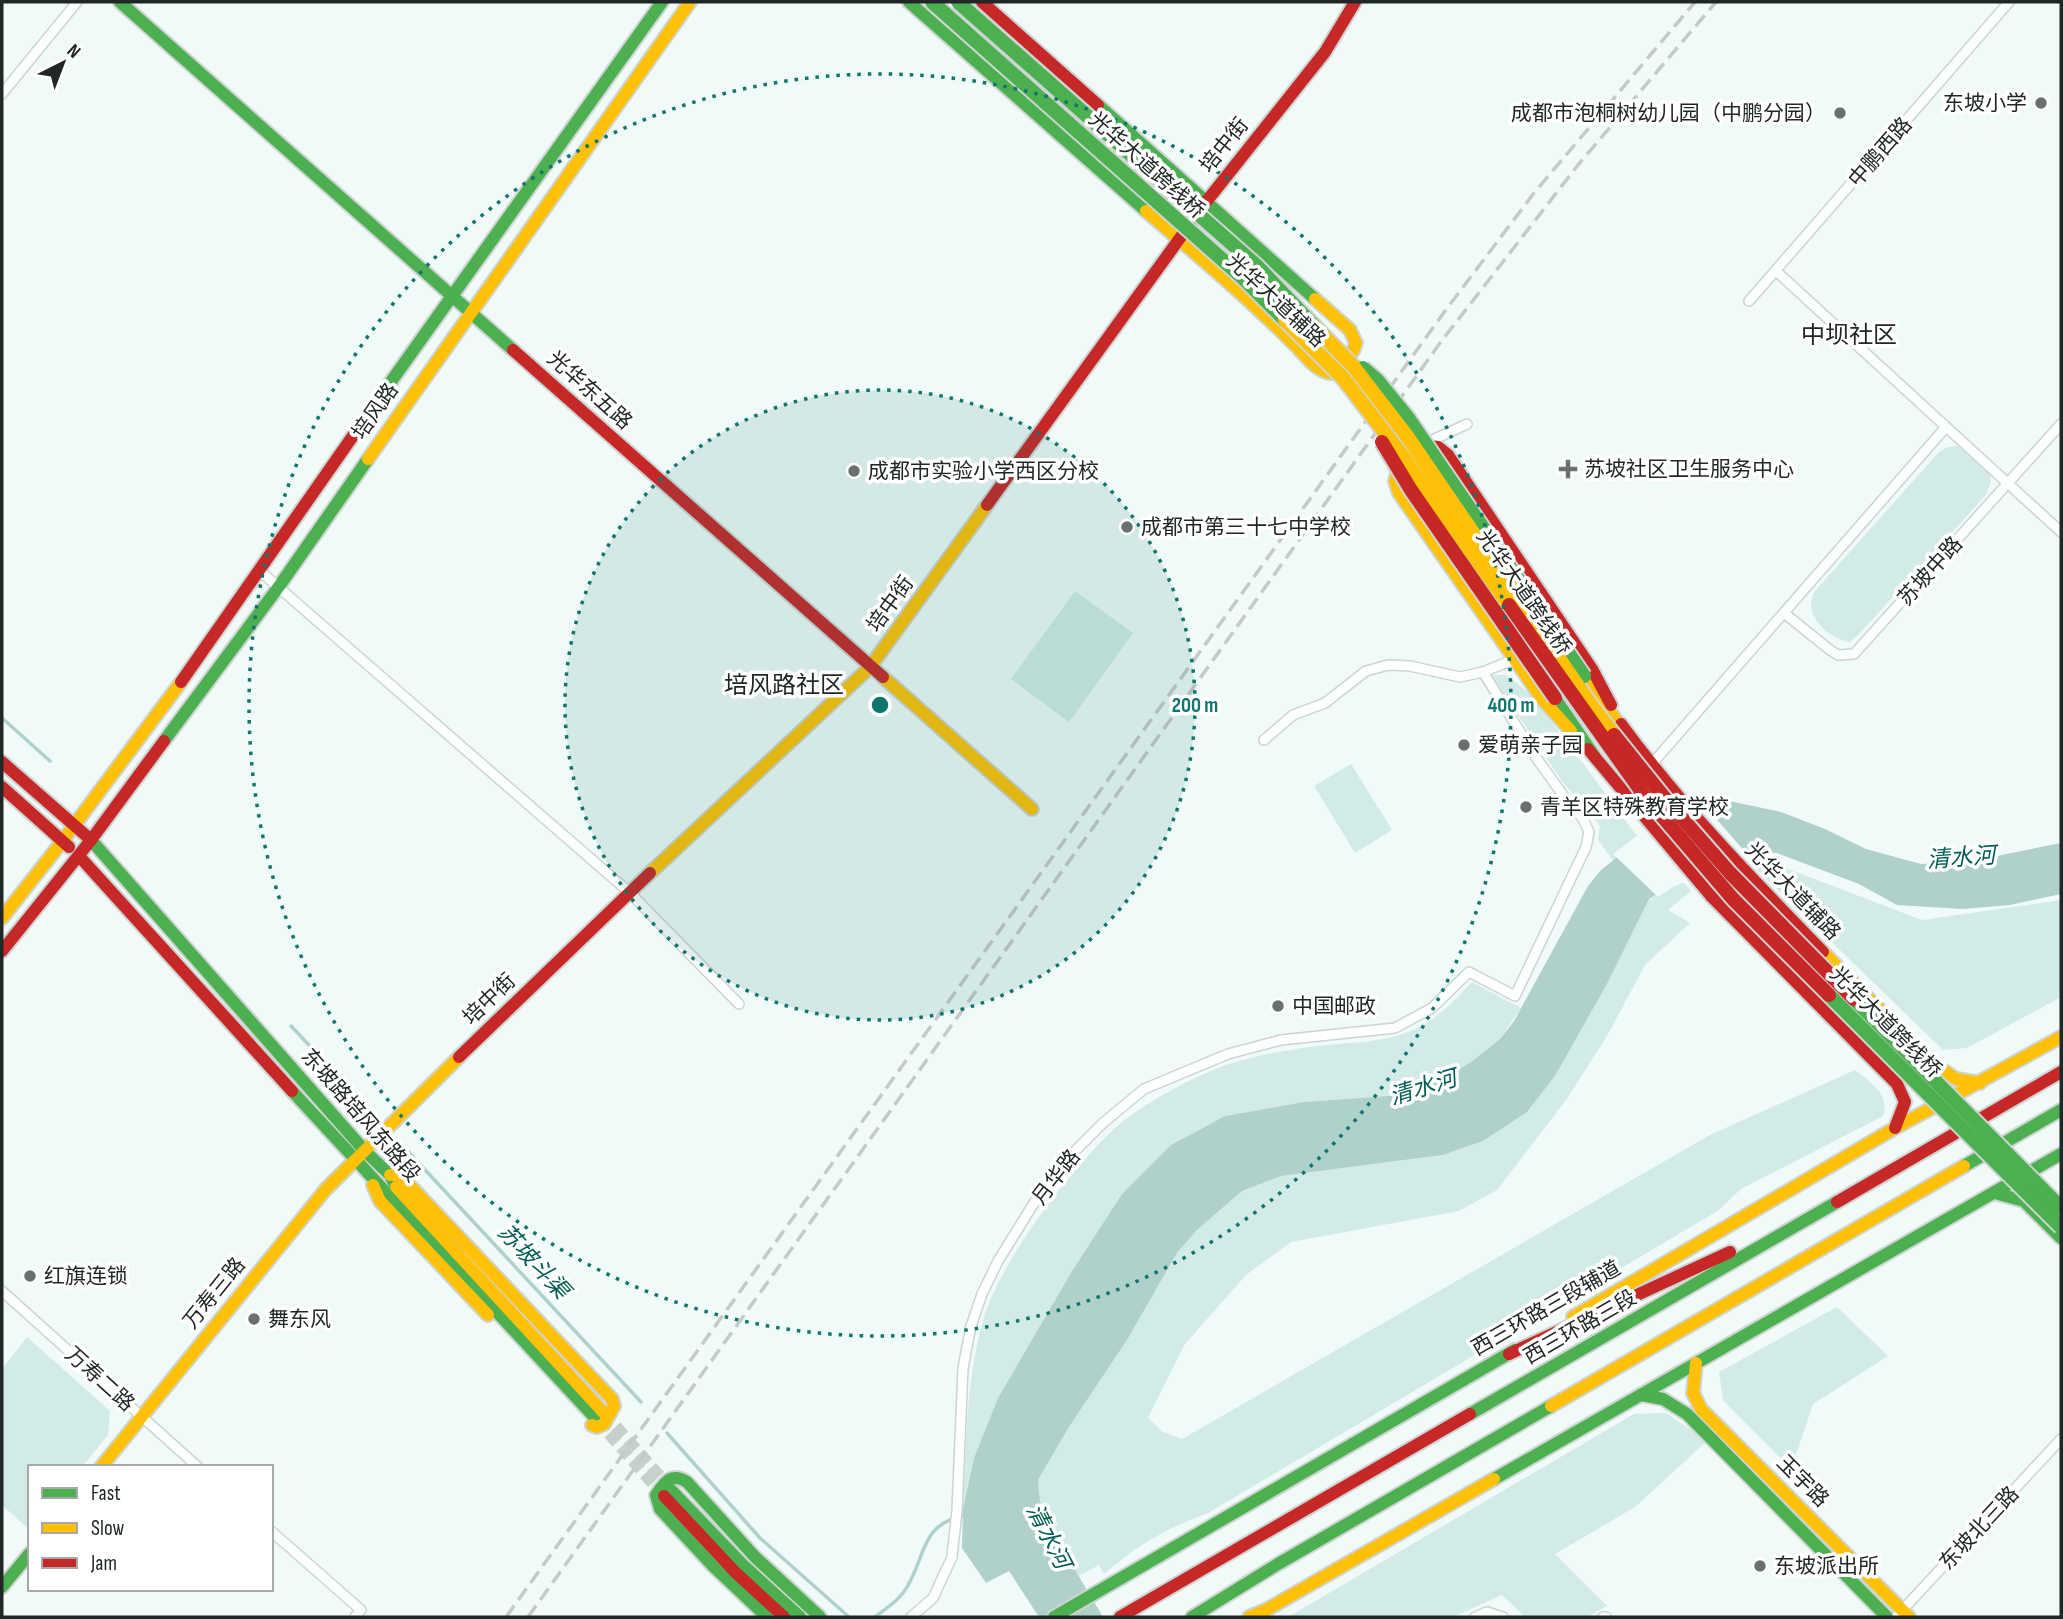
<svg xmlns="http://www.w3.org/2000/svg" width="2063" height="1619" font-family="'Sofia Sans Condensed','Noto Sans SC',sans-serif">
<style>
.green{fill:#d2ebe6}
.water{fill:#b0d1ca}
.pier{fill:#f0faf8}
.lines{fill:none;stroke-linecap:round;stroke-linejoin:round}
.stream{stroke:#b0d1ca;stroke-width:3.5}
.secondary-tunnel{stroke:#c7d0ce;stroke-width:12;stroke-dasharray:12 6;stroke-linecap:butt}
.street-casing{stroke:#cdd4d2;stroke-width:12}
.fast-casing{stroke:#cdd4d2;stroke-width:16}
.slow-casing{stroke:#cdd4d2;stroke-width:16}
.jam-casing{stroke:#cdd4d2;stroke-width:16}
.street{stroke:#fdfefe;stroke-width:9}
.fast{stroke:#4caf50;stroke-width:12}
.slow{stroke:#ffc107;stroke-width:12}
.jam{stroke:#c62828;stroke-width:12}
.rail{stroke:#c6c9c8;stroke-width:3.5;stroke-dasharray:14 7;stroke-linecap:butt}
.fast-bridge-casing{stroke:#cdd4d2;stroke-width:18;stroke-linecap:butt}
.slow-bridge-casing{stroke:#cdd4d2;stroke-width:18;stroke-linecap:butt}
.jam-bridge-casing{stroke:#cdd4d2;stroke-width:18;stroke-linecap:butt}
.fast-bridge{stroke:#4caf50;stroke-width:14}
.slow-bridge{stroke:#ffc107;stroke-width:14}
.jam-bridge{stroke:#c62828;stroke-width:14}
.ring{fill:none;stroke:#0f766e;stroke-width:3.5;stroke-dasharray:3.5 7}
.poi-dot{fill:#697170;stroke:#fff;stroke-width:2.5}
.labels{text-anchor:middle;stroke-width:7;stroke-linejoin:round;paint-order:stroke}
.poi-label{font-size:21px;fill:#212726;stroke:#fff;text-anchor:start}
.street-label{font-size:21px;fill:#212726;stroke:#fff}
.water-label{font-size:23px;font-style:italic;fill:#025e53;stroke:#fff}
.quarter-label{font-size:24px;fill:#212726;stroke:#fff}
.centre{fill:#0f766e;stroke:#fff;stroke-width:3.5}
.ring-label{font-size:21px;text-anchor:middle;font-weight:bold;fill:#0f766e;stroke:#fff;stroke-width:7;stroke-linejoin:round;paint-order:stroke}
</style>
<rect width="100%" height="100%" fill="#f0faf8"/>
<g class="green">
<path d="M1958 446 1990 475 1991 482 1985 496 1859 634 1850 642C1828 639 1801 614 1815 591L1939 452 1948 447Z"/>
<path d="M1075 591 1133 633 1069 722 1011 679Z"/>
<path d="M1491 675H1506L1532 695 1634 832 1691 891 1668 910 1690 923 1645 965 1607 1036 1566 1100 1497 1190 1459 1211 1291 1242 1246 1275 1185 1344 1148 1418 1163 1432 1182 1439 1710 1135 1855 1070C1871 1083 1890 1093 1883 1116L1741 1189 1719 1210 1208 1513C1165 1529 1139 1544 1104 1574L1099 1565 1079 1576 1040 1516 1038 1480 1069 1427 1127 1340 1177 1253 1197 1230 1242 1191 1281 1176 1443 1155 1483 1141 1527 1112 1555 1076 1607 984 1649 899 1654 902 1612 859 1598 840 1600 826 1562 781Z"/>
<path d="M1351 764 1392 830 1355 853 1314 786Z"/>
<path d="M1756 857 1922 920 2061 900V997L1967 1048 1943 1050 1749 862Z"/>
<path d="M1472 982 1521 1008 1500 1039 1471 1062 1443 1079 1388 1096 1304 1102 1225 1116 1171 1145 1122 1194 1072 1271 998 1398 974 1458 963 1508C966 1446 966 1384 982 1324 997 1265 1069 1171 1114 1129 1141 1104 1204 1070 1239 1061 1268 1053 1298 1048 1327 1045 1357 1042 1388 1042 1415 1029 1438 1019 1455 1000 1472 982Z"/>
<path d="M1837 1307 1888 1356 1813 1404 1791 1469 1723 1400 1719 1372Z"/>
<path d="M27 1337 110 1411 108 1435 82 1467H30V1530L2 1505V1369Z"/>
<path d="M1666 1413 1707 1441 1635 1507 1555 1554 1607 1606 1587 1617H1525L1502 1595 1453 1617H1288L1634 1414Z"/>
</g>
<path class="water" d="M1696 794 1781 812 1825 829 1866 849 1921 864 1972 861 2061 843V894L2010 905 1963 909 1897 905 1859 884 1777 853 1744 851 1671 884 1649 899 1607 984 1555 1076 1527 1112 1483 1141 1443 1155 1281 1176 1242 1191 1197 1230 1177 1253 1127 1340 1069 1427 1038 1480 1041 1516 1059 1543 1103 1617H1039L1009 1571 986 1583 962 1548 963 1508 974 1458 998 1398 1072 1271 1122 1194 1171 1145 1225 1116 1304 1102 1388 1096 1443 1079 1471 1062 1500 1039 1514 1021 1588 886 1601 870Z"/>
<path class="pier" d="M1693 792 1747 854 1673 887 1658 897 1613 854Z"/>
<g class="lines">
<g class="stream">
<path d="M2 718 50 761"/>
<path d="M291 1026 359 1098"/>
<path d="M401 1144 641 1402"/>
<path d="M667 1433 760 1538 849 1617"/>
<path d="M875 1617C886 1608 900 1600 907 1587 927 1554 920 1524 966 1515"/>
</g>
<g class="secondary-tunnel">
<path d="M604 1413 671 1489"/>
<path d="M597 1420 664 1496"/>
</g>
<g class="street-casing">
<g id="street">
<path d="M2 94 77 2"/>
<path d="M1776 271 2061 532"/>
<path d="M1749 301 2009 2"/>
<path d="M1424 444 1467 424"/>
<path d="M261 572 629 892 739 1004"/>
<path d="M1784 613 1830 650 1838 655 1854 654 2061 424"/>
<path d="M1264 740 1293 715 1325 703 1366 671 1388 665 1410 666 1460 677 1483 672 1515 659"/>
<path d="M1651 765 1946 427"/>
<path d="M2 1291 198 1467"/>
<path d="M271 1531 361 1610 355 1617"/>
<path d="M911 1617 933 1598 952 1557 957 1511 963 1368 971 1326 982 1294 998 1261 1034 1203 1065 1161 1103 1123 1144 1089 1228 1054 1281 1040 1395 1028 1432 1008 1469 972 1515 996 1586 847 1589 832 1583 819 1563 795 1537 759 1483 672"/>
<path d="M1475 1617 1487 1612 1503 1617"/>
<path d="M1603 1617H1606"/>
<path d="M1896 1617 2061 1439"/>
</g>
</g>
<g class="fast-casing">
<g id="fast">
<path d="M120 2 513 350"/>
<path d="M909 2 1146 211"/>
<path d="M1098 105 1315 299"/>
<path d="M385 390 662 2"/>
<path d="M1555 698 1595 757"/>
<path d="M164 741 280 585 368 459"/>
<path d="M91 840 364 1150 390 1175 396 1187"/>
<path d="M292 1091 597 1420"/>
<path d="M1964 1166 2061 1110"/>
<path d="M1995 1193 2024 1201 2061 1238"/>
<path d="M1641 1395 1663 1399 1687 1414 1887 1617"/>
<path d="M1470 1414 1837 1202"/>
<path d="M1494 1479 2061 1154"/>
<path d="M671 1490 743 1565 800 1617"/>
<path d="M2 1587 30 1553"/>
<path d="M767 1617 713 1566 660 1509 656 1495C665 1482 671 1472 687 1482L755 1557 820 1617"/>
<path d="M1054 1617 1515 1350"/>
<path d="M1192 1617 1278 1564 1551 1406"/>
</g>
</g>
<g class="slow-casing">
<g id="slow">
<path d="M1146 211C1197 255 1249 298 1296 346 1306 356 1318 374 1334 373L1353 351 1356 343 1350 330 1315 299"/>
<path d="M368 459 690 2"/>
<path d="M1400 464 1395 481 1399 493 1543 700 1571 731"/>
<path d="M1584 676 1625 732"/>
<path d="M883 677 1032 809"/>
<path d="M650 873 870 667 987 505"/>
<path d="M2 918 61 843 181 682"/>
<path d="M1823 952 1931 1062 1956 1079 1980 1083"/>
<path d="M390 1175H400L612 1399 614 1406 604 1424 597 1427 592 1425"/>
<path d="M373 1185 380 1201 488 1315"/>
<path d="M396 1187 604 1413"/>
<path d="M1573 1317 1895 1128 2061 1037"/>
<path d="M1696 1363 1693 1393 1701 1409 1909 1617"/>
<path d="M1551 1406 1964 1166"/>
<path d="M101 1467 326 1189 459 1057"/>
<path d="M1259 1614 1494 1479"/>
<path d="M1249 1617 1266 1610"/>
</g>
</g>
<g class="jam-casing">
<g id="jam">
<path d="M982 2 1098 105"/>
<path d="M513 350 883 677"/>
<path d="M1421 445 1438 447 1448 455 1592 669 1611 705"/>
<path d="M987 505 1206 202 1325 52 1355 2"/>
<path d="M181 682 385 390"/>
<path d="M1621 724C1681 806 1752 879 1823 952"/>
<path d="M1588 749 1711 896 1897 1084 1905 1102 1895 1128"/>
<path d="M2 762 91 840"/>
<path d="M2 787 69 847"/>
<path d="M79 856 292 1091"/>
<path d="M2 951 91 840 164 741"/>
<path d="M459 1057 650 873"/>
<path d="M1837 1202 2061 1072"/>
<path d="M1509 1354 1730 1252"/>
<path d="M664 1496 735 1572 784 1617"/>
<path d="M1120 1617 1470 1414"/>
</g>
</g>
<use href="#street" class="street"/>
<use href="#fast" class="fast"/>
<use href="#slow" class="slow"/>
<use href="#jam" class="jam"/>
<g class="rail">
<path d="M506 1617 1445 311 1534 193 1695 2"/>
<path d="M528 1617 1440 343 1578 165 1716 2"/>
</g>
<g class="fast-bridge-casing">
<g id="fast-bridge">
<path d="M932 2 1243 278 1285 320"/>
<path d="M958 2 1257 266 1316 328"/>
<path d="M1363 368 1377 380 1408 418 1584 676"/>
<path d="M1829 995 2061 1227"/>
<path d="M1854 999 2061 1208"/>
</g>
</g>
<g class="slow-bridge-casing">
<g id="slow-bridge">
<path d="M1285 320 1343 378 1405 459 1509 605"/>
<path d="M1316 328 1353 366 1407 436 1591 705 1614 735"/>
</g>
</g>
<g class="jam-bridge-casing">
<g id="jam-bridge">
<path d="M1382 442 1411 490 1555 698"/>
<path d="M1509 605 1644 795 1733 899 1829 995"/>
<path d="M1614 735 1667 801 1730 873 1854 999"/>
</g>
</g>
<use href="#fast-bridge" class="fast-bridge"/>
<use href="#slow-bridge" class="slow-bridge"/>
<use href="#jam-bridge" class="jam-bridge"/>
</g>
<circle cx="880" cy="705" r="315" fill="#0f766e" fill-opacity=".12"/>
<g class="ring">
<circle cx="880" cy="705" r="315"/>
<circle cx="880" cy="705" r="631"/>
</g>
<g class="poi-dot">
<circle cx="2041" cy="103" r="7"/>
<circle cx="1840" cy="113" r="7"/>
<path d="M1564.5 458.5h7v7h7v7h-7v7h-7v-7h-7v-7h7z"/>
<circle cx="854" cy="471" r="7"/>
<circle cx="1127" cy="527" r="7"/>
<circle cx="1464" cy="745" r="7"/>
<circle cx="1526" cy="807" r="7"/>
<circle cx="1278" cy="1006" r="7"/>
<circle cx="30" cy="1276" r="7"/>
<circle cx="254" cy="1319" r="7"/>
<circle cx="1760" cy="1566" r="7"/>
</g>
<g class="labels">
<g class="poi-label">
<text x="2027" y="110" text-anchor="end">东坡小学</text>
<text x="1826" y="120" text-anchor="end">成都市泡桐树幼儿园（中鹏分园）</text>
<text x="1584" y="476">苏坡社区卫生服务中心</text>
<text x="868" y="478">成都市实验小学西区分校</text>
<text x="1141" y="534">成都市第三十七中学校</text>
<text x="1478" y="752">爱萌亲子园</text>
<text x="1540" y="814">青羊区特殊教育学校</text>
<text x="1292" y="1013">中国邮政</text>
<text x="44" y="1283">红旗连锁</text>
<text x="268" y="1326">舞东风</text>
<text x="1774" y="1573">东坡派出所</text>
</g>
<g class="street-label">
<text transform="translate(1224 145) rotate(-51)" y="7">培中街</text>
<text transform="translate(1880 152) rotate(-49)" y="7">中鹏西路</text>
<text transform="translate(1147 165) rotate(42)" y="7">光华大道跨线桥</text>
<text transform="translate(1276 300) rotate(43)" y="7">光华大道辅路</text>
<text transform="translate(590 390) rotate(42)" y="7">光华东五路</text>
<text transform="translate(375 411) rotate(-55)" y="7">培风路</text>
<text transform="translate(1930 571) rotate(-48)" y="7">苏坡中路</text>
<text transform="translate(1524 592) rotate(55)" y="7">光华大道跨线桥</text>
<text transform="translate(890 604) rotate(-54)" y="7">培中街</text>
<text transform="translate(1793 891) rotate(46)" y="7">光华大道辅路</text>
<text transform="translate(489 999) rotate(-44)" y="7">培中街</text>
<text transform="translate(1886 1022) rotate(45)" y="7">光华大道跨线桥</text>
<text transform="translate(361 1115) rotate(49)" y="7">东坡路培风东路段</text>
<text transform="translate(1056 1177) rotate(-52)" y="7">月华路</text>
<text transform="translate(214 1293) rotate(-51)" y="7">万寿三路</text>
<text transform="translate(1546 1308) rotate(-30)" y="7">西三环路三段辅道</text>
<text transform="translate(1580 1327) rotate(-30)" y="7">西三环路三段</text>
<text transform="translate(100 1379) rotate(42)" y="7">万寿二路</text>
<text transform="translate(1803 1481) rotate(45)" y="7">玉宇路</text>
<text transform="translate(1979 1528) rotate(-47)" y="7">东坡北三路</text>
</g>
<g class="water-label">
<text transform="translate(1961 857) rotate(-4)" y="8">清水河</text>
<text transform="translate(1423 1087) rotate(-17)" y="8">清水河</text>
<text transform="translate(534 1261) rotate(47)" y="8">苏坡斗渠</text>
<text transform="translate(1049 1536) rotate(63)" y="8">清水河</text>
</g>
<g class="quarter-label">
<text x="1849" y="343">中坝社区</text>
<text x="784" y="693">培风路社区</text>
</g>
</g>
<circle cx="880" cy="705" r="10" class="centre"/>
<g class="ring-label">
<text x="1195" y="712">200 m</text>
<text x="1511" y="712">400 m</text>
</g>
<rect width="2063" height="1619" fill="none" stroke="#212726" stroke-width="7"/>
<rect x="28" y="1465" width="245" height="126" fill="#ffffff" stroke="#a6a9a8" stroke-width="2"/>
<rect x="42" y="1488" width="35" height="10" fill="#4caf50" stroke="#a6a9a8" stroke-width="2"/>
<text x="91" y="1500" font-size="21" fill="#212726">Fast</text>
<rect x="42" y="1523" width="35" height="10" fill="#ffc107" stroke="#a6a9a8" stroke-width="2"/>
<text x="91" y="1535" font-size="21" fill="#212726">Slow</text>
<rect x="42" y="1558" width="35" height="10" fill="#c62828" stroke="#a6a9a8" stroke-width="2"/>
<text x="91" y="1570" font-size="21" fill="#212726">Jam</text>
<g transform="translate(63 63) rotate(42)" stroke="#ffffff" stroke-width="5" paint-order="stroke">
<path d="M0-5L12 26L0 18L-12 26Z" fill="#212726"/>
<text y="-10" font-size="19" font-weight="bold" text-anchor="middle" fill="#212726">N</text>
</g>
</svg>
